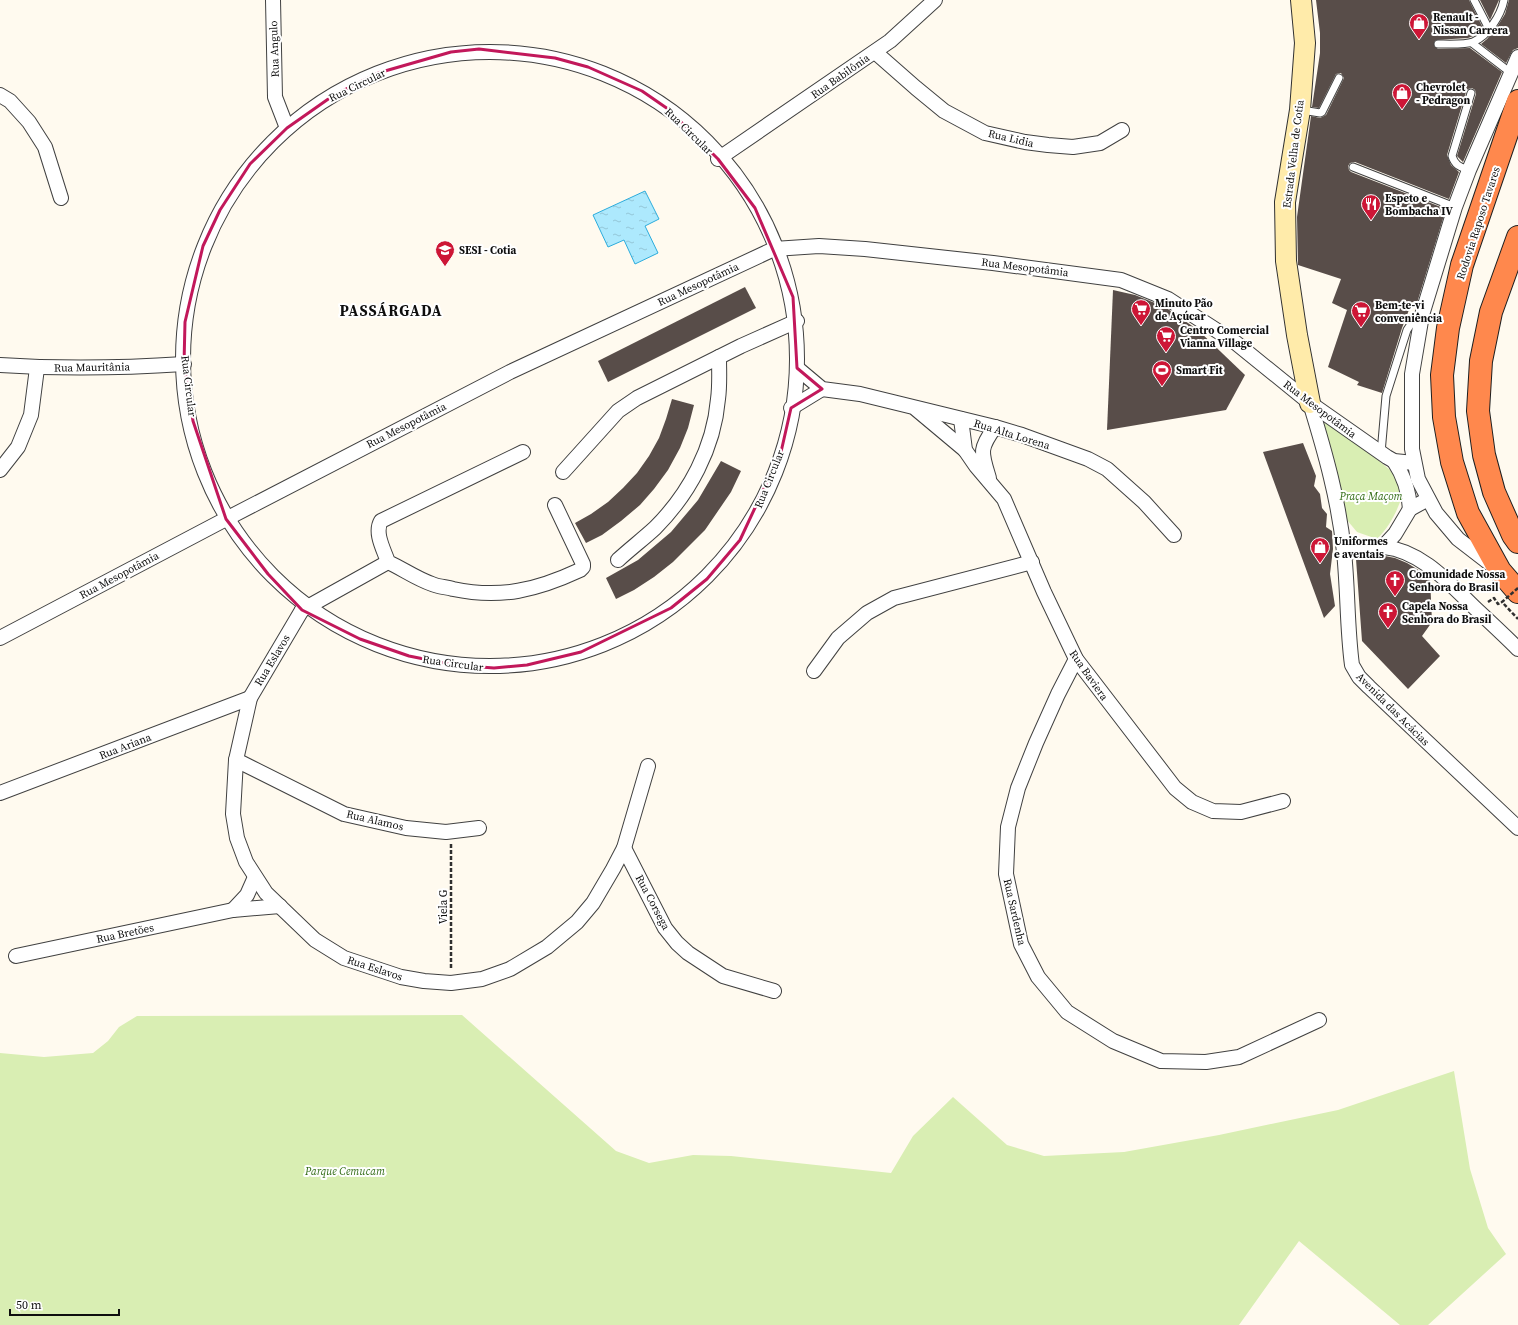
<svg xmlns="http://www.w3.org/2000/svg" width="1518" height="1325" font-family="'Source Serif 4',serif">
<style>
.park{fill:#d9eeb3}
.water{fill:url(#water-ripples);stroke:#2cacdc}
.building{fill:#584d49}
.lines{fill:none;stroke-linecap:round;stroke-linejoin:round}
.lane-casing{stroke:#414141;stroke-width:9}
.street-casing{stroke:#414141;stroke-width:16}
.secondary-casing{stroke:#303030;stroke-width:22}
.highway-casing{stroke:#1f1f1f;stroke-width:24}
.path{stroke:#303030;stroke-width:2.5;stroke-dasharray:4 2;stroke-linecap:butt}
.lane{stroke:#fff;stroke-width:7}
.street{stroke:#fff;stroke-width:14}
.secondary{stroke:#ffebaa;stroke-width:20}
.highway{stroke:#ff884d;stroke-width:22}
.path-bridge{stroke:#303030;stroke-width:2.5;stroke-dasharray:4 2;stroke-linecap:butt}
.marked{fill:none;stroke:#c2185b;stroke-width:3;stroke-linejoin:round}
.labels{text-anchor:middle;stroke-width:4;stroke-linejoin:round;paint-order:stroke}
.poi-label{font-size:11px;font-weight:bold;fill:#0e0e0e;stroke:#fff;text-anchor:start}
.street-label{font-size:11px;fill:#0e0e0e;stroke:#fff}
.park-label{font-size:11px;font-style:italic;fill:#336d17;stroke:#fff}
.district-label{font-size:15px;font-weight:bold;letter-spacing:1px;fill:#0e0e0e;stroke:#fff}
</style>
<defs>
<pattern id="water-ripples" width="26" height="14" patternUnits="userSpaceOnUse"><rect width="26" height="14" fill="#ade9fd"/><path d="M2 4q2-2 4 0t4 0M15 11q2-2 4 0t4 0" fill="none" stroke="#94c7d8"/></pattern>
</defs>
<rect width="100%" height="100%" fill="#fffaef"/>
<g class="park">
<path d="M1318 422 1336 425 1390 470 1404 491C1398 509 1391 525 1377 539L1357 532 1347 520Z"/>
<path d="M462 1015 616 1151 649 1163 693 1155 731 1156 891 1173 913 1136 953 1097 1007 1145 1044 1156 1124 1152 1219 1135 1338 1110 1454 1071 1470 1169 1488 1228 1506 1254 1428 1325H1400L1299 1241 1239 1325H0V1053L44 1057 93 1053 108 1041 119 1027 137 1016Z"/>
</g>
<path class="water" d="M645 191 659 219 645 226 658 253 635 264 624 240 608 247 593 215Z"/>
<g class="building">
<path d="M1316 0H1469L1483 28 1476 35 1468 38 1436 40 1434 42V46L1438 49 1470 48 1502 72 1463 162 1457 156 1476 94 1475 90 1472 88 1468 89 1466 92 1447 155 1451 165 1459 172 1449 199 1355 162 1350 163 1348 166 1349 170 1351 172 1446 209 1417 303 1412 302 1402 328 1382 393 1357 385 1359 382 1328 367 1347 310 1332 303 1341 279 1298 265 1297 217 1311 116 1320 118 1326 115 1344 78 1341 73 1336 74 1319 108 1312 107 1320 53V33Z"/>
<path d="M1480 0H1499L1490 20Z"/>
<path d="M1509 0H1518V48L1513 50 1506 63 1481 44 1487 39 1497 27 1505 14Z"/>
<path d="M745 287 756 308 608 382 598 361Z"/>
<path d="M1113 290 1135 295 1165 307 1198 330 1245 375 1226 410 1107 430Z"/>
<path d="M672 399 694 405 688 428 680 448 668 470 654 489 640 505 621 521 602 535 586 543 575 523 591 514 608 502 623 488 637 473 649 456 659 438 666 419Z"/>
<path d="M1303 443 1316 476 1314 486 1320 494 1322 508 1327 514 1326 527 1332 531 1333 549 1330 574 1335 606 1324 618 1263 452Z"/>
<path d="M721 461 741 471 731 492 705 530 673 562 654 577 634 590 616 599 606 578 638 560 671 532 698 500Z"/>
<path d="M1380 555 1395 558 1407 563 1430 577 1432 622 1422 636 1440 656 1408 689 1362 641 1356 559Z"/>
</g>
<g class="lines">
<g class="lane-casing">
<g id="lane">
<path d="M1474 0 1489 29"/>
<path d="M1472 43 1511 73"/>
<path d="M1438 44C1446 44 1465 45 1473 42 1488 36 1501 15 1504 0"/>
<path d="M1302 110 1320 113 1322 112 1339 78"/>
<path d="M1353 167 1455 207"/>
<path d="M1469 170C1461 167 1455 166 1452 156L1471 93"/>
<path d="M1381 453 1386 396 1407 330 1411 324 1421 315"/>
</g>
</g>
<g class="street-casing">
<g id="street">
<path d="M273 0 275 97 287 128"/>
<path d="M875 52 916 88 944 111 985 133 1025 142 1048 145 1073 147 1100 143 1122 130"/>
<circle cx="490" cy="359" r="307"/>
<path d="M0 95 10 101 29 122 45 147 61 198"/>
<path d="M718 159 890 41 935 0"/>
<path d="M0 365C61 369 123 368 184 364"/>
<path d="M797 368 822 389 860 394 995 427 1022 435 1088 459 1107 469 1144 502 1174 535"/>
<path d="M1310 403C1325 452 1339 501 1344 552 1348 590 1347 628 1352 665L1359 677 1369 687 1518 828"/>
<path d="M791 408 822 389"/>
<path d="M916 409 965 450"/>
<path d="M961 419 965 450 976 466 1004 499 1044 592 1076 659 1175 788 1192 802 1213 811 1241 812 1283 801"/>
<path d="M523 452 381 521C374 533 384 550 388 562 403 569 417 579 432 584 439 587 446 587 453 589 501 599 537 590 580 570L583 567V564L555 505"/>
<path d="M1394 461C1404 476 1409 491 1410 509"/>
<path d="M0 470 18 447 31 415 37 368"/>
<path d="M563 472 618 411 637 398 741 346 797 321"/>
<path d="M989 478C981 452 979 449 995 427"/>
<path d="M1383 547 1395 534 1410 509 1428 499"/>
<path d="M1344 553C1356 551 1373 546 1384 547 1422 551 1450 584 1476 609 1490 622 1504 635 1518 649"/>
<path d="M618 560C630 549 643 539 655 528 689 494 714 448 718 399 720 385 719 371 719 357"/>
<path d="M1493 566 1458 539 1436 513 1418 479 1412 449V374L1422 315 1455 207 1469 170 1518 57"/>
<path d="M302 610 250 698 236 760 233 814 237 838 246 862 266 893 315 940 344 958 401 977 424 981 451 983 482 979 510 969 547 947 577 922 593 903 613 869 624 848 648 766"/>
<path d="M302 610 388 562"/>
<path d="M0 638 226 519 510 372 774 249 819 246 865 249 993 263 1121 280 1168 299 1236 343 1310 403 1387 457 1394 461 1414 463"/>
<path d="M1076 659 1058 694 1036 743 1018 788 1008 827 1006 874 1021 944 1038 977 1067 1012 1113 1041 1161 1061 1206 1062 1239 1057 1319 1020"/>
<path d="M814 671 838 638 867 613 894 598 1032 562"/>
<path d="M236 760 344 814 406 828 446 832 479 828"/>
<path d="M0 793 250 698"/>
<path d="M624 848 665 928 677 943 688 953 723 976 774 991"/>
<path d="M233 910 247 895 255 877"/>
<path d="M16 956 233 910 280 906"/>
</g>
</g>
<g class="secondary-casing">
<path id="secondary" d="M1301 0 1305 43 1300 110 1285 202 1286 261 1297 335 1310 403"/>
</g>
<g class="highway-casing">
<g id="highway">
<path d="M1518 101 1462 265 1448 328 1442 375 1444 417 1452 462 1468 513 1500 571 1518 592"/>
<path d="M1518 237 1491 312 1481 361 1478 411 1484 455 1494 492 1513 535 1518 542"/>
</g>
</g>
<g class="path">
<path d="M1488 602 1494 598 1498 604 1502 602"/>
<path d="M451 844V969"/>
</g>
<use href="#lane" class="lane"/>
<use href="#street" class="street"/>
<use href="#secondary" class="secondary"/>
<use href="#highway" class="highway"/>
<path class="path-bridge" d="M1518 588 1502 602 1518 619"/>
</g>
<path class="marked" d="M479 49 555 58 588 67 642 91 668 109 718 159 755 208 793 297 797 368 822 389 791 408 781 452 740 540 707 579 671 608 581 652 527 665 494 668 454 665 409 656 360 639 302 610 268 574 226 519 193 421 184 364 185 322 203 246 220 210 250 164 287 128 334 95 378 73 451 52Z"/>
<defs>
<g id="shop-pin" transform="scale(1)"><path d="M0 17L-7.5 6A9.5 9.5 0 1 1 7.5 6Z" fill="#cd1636" stroke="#fff"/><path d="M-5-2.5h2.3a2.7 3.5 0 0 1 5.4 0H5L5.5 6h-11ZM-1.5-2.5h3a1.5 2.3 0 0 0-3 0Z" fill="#fff"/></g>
<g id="restaurant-pin" transform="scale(1)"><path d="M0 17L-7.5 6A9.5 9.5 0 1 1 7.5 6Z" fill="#cd1636" stroke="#fff"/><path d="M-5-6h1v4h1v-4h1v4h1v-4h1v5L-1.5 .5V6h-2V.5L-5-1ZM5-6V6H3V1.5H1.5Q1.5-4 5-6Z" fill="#fff"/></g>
<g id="school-pin" transform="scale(1)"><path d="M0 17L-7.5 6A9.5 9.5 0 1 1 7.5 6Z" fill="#cd1636" stroke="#fff"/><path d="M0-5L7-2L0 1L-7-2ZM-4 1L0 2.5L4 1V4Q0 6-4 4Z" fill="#fff"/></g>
<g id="supermarket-pin" transform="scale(1)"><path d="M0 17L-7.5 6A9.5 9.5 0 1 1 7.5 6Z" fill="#cd1636" stroke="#fff"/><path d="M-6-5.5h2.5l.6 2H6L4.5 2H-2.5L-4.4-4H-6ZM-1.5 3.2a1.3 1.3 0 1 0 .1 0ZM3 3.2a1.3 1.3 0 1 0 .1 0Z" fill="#fff"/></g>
<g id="stadium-pin" transform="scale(1)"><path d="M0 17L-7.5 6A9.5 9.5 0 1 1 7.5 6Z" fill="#cd1636" stroke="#fff"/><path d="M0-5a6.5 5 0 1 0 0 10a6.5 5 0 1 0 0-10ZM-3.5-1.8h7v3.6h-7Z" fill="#fff"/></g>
<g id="church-pin" transform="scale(1)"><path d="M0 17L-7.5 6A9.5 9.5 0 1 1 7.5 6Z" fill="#cd1636" stroke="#fff"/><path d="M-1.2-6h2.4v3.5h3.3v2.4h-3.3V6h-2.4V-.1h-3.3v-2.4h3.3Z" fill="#fff"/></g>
</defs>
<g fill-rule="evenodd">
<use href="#shop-pin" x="1419" y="23"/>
<use href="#shop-pin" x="1402" y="93"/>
<use href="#restaurant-pin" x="1371" y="204"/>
<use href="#school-pin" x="445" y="250"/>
<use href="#supermarket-pin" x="1141" y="309"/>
<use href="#supermarket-pin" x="1361" y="311"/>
<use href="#supermarket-pin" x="1166" y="336"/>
<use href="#stadium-pin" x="1162" y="370"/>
<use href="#shop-pin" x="1320" y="547"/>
<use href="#church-pin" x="1395" y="580"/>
<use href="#church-pin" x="1388" y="612"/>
</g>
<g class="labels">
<g class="poi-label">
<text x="1433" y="21">Renault -<tspan x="1433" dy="13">Nissan Carrera</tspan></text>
<text x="1416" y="91">Chevrolet<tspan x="1416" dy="13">- Pedragon</tspan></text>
<text x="1385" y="202">Espeto e<tspan x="1385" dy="13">Bombacha IV</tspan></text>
<text x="459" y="254">SESI - Cotia</text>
<text x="1155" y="307">Minuto Pão<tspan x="1155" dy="13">de Açúcar</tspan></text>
<text x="1375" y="309">Bem-te-vi<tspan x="1375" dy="13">conveniência</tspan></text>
<text x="1180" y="334">Centro Comercial<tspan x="1180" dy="13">Vianna Village</tspan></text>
<text x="1176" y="374">Smart Fit</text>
<text x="1334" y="545">Uniformes<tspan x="1334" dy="13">e aventais</tspan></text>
<text x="1409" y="578">Comunidade Nossa<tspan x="1409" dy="13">Senhora do Brasil</tspan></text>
<text x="1402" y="610">Capela Nossa<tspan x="1402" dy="13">Senhora do Brasil</tspan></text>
</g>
<g class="street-label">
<text transform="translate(274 49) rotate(-92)" y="4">Rua Angulo</text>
<text transform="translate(840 76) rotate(-35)" y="4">Rua Babilônia</text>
<text transform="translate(357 85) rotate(-26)" y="4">Rua Circular</text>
<text transform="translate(689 131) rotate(44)" y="4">Rua Circular</text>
<text transform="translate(1011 138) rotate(13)" y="4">Rua Lidia</text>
<text transform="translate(1293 154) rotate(-83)" y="4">Estrada Velha de Cotia</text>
<text transform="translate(1478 223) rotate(-72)" y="4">Rodovia Raposo Tavares</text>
<text transform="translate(1025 267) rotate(7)" y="4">Rua Mesopotâmia</text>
<text transform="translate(698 284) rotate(-25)" y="4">Rua Mesopotâmia</text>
<text transform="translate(92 367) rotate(-1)" y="4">Rua Mauritânia</text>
<text transform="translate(189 386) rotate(83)" y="4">Rua Circular</text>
<text transform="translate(1320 409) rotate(37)" y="4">Rua Mesopotâmia</text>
<text transform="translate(406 425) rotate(-27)" y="4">Rua Mesopotâmia</text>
<text transform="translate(1012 434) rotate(17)" y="4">Rua Alta Lorena</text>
<text transform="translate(769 479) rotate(-68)" y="4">Rua Circular</text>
<text transform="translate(119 575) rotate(-28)" y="4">Rua Mesopotâmia</text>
<text transform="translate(272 660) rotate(-59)" y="4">Rua Eslavos</text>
<text transform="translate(453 663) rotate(8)" y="4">Rua Circular</text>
<text transform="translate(1089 675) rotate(55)" y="4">Rua Baviera</text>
<text transform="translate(1393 709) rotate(45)" y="4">Avenida das Acácias</text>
<text transform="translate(125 746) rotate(-21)" y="4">Rua Ariana</text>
<text transform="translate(375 820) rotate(13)" y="4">Rua Alamos</text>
<text transform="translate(653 902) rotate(62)" y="4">Rua Corsega</text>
<text transform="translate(443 907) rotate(-90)" y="4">Viela G</text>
<text transform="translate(1015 912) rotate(77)" y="4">Rua Sardenha</text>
<text transform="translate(125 933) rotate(-12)" y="4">Rua Bretões</text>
<text transform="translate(375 968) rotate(18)" y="4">Rua Eslavos</text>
</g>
<g class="park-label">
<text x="1371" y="500">Praça Maçom</text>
<text x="345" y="1175">Parque Cemucam</text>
</g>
<g class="district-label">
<text x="391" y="316">PASSÁRGADA</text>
</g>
</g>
<path d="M10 1309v6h109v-6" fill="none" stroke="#0e0e0e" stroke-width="2"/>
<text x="16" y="1309" font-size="12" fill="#0e0e0e" stroke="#ffffff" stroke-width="3" paint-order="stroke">50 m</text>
</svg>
